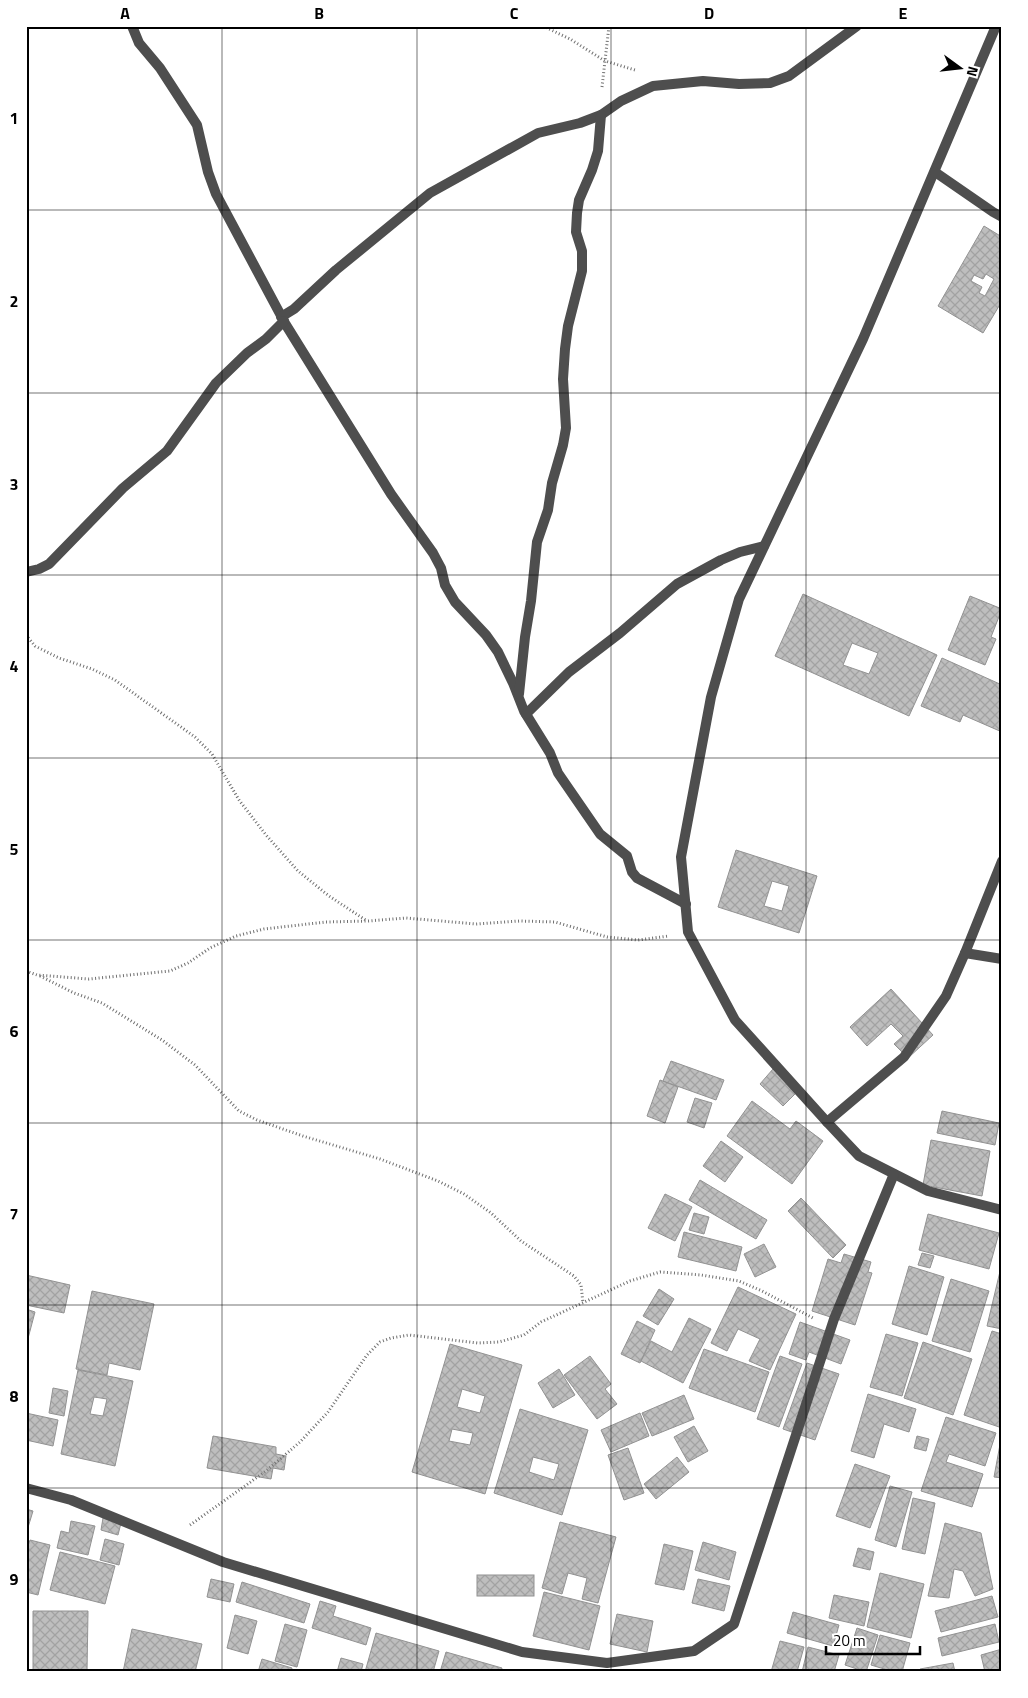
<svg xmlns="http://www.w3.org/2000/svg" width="1028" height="1698" font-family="'Titillium Web',sans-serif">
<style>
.building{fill:url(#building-cross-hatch);stroke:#929292;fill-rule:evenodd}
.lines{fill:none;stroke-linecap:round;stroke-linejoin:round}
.path{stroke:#707070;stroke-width:3;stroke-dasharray:1 2.5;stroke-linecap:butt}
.service{stroke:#4e4e4e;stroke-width:10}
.minor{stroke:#4e4e4e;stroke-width:10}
.grid{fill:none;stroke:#000;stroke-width:1;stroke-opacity:0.55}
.neatline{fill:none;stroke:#000;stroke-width:2}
.grid-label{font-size:16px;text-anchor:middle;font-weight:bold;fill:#000}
</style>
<defs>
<pattern id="building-cross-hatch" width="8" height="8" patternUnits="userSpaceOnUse" patternTransform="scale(1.25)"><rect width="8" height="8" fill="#bebebe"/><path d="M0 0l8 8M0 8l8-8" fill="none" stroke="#a2a2a2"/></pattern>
</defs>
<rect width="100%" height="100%" fill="#fff"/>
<g class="building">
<path d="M984 226 1002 237V301L983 333 938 306ZM986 274 994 279 985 296 979 293 982 287 971 281 974 275 983 279Z"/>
<path d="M803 594 937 655 909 716 775 656ZM852 643 878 653 869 674 843 665Z"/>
<path d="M970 596 1002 609 991 637 996 639 985 665 948 650Z"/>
<path d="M942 658 1002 685V732L963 715 960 722 921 706Z"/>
<path d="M736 850 817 876 799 933 718 907ZM772 881 789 886 782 911 764 906Z"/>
<path d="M891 989 933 1035 908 1058 894 1044 903 1036 891 1024 867 1046 850 1027Z"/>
<path d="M671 1061 724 1080 716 1100 663 1081Z"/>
<path d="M773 1069 797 1092 783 1106 760 1084Z"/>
<path d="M660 1080 678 1087 665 1123 647 1116Z"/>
<path d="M695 1098 712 1103 704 1128 687 1122Z"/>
<path d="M752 1101 790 1129 796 1121 823 1141 792 1184 727 1136Z"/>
<path d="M942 1111 999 1123 995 1145 937 1133Z"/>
<path d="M931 1140 990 1151 982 1196 923 1185Z"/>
<path d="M721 1141 743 1157 725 1182 703 1166Z"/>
<path d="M700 1180 767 1220 756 1239 689 1200Z"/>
<path d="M665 1194 692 1207 675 1241 648 1228Z"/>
<path d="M801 1198 846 1245 833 1258 788 1211Z"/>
<path d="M694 1213 709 1217 704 1234 689 1230Z"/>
<path d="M928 1214 999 1233 989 1269 919 1250Z"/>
<path d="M684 1232 742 1247 736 1271 678 1257Z"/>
<path d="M764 1244 776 1267 755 1277 744 1254Z"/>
<path d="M922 1253 934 1256 930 1268 918 1265Z"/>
<path d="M844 1254 871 1262 868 1272 872 1273 855 1325 812 1311 828 1259 841 1263Z"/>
<path d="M1002 1263V1329L987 1326Z"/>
<path d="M909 1266 944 1277 927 1335 892 1324Z"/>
<path d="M26 1275 70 1285 64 1313 26 1305Z"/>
<path d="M951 1279 989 1291 970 1352 932 1341Z"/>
<path d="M738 1287 796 1314 770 1370 749 1361 760 1339 738 1329 727 1351 711 1343Z"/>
<path d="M659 1289 674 1299 658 1325 643 1316Z"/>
<path d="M92 1291 154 1304 140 1370 109 1363 107 1375 76 1369Z"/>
<path d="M26 1309 35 1312 26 1346Z"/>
<path d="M689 1318 711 1329 683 1383 641 1361 651 1341 672 1352Z"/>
<path d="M637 1321 655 1330 640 1363 621 1354Z"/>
<path d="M800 1322 850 1340 841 1364 809 1352 806 1360 789 1354Z"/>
<path d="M992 1331 1002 1334V1428L964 1415Z"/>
<path d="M886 1334 918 1343 902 1396 870 1387Z"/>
<path d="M923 1342 972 1359 953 1415 904 1398Z"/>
<path d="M450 1344 522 1365 485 1494 412 1472ZM462 1389 485 1396 480 1413 457 1407ZM452 1429 473 1433 470 1445 449 1441Z"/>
<path d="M704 1349 769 1372 755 1412 689 1388Z"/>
<path d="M590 1356 611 1384 605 1389 617 1404 597 1419 564 1375Z"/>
<path d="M780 1356 802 1364 779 1427 757 1419Z"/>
<path d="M807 1363 839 1374 815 1440 783 1429Z"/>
<path d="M559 1369 575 1395 553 1408 538 1383Z"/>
<path d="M78 1370 133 1381 115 1466 61 1454ZM94 1397 107 1399 103 1416 90 1414Z"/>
<path d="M53 1388 68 1391 64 1416 49 1413Z"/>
<path d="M868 1394 916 1409 909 1432 884 1424 874 1458 851 1451Z"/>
<path d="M684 1395 694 1419 652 1436 642 1413Z"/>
<path d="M520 1409 588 1430 562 1515 494 1493ZM533 1457 559 1464 554 1480 529 1472Z"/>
<path d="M26 1413 58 1420 53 1446 26 1440Z"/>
<path d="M640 1413 649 1436 611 1452 601 1430Z"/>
<path d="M946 1417 996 1433 985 1466 949 1454 946 1462 983 1474 972 1507 921 1491Z"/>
<path d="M694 1426 708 1451 688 1462 674 1437Z"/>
<path d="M213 1436 276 1447V1454L286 1456 284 1470 273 1468 271 1479 207 1468Z"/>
<path d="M917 1436 929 1439 926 1451 914 1448Z"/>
<path d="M1001 1439H1002V1478L994 1477Z"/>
<path d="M628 1448 644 1493 624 1500 608 1455Z"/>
<path d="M677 1457 689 1472 656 1499 644 1484Z"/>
<path d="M855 1464 890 1476 870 1528 836 1516Z"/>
<path d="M890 1486 912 1492 896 1547 875 1540Z"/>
<path d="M913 1498 935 1503 925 1554 902 1549Z"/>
<path d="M26 1509 33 1511 26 1534Z"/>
<path d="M103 1518 121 1523 118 1535 101 1530Z"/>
<path d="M71 1521 95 1526 88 1555 57 1548 61 1531 69 1533Z"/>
<path d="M560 1522 616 1537 598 1603 582 1599 587 1578 568 1573 562 1594 542 1588Z"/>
<path d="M945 1523 981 1533 993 1589 975 1596 963 1571 954 1569 949 1598 928 1596Z"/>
<path d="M105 1539 124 1544 119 1565 100 1560Z"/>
<path d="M30 1540 50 1545 38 1595 26 1592V1552Z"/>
<path d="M703 1542 736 1552 729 1580 695 1570Z"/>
<path d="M664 1544 693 1551 684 1590 655 1584Z"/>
<path d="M858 1548 874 1552 870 1570 853 1566Z"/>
<path d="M60 1552 115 1566 105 1604 50 1590Z"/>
<path d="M880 1573 924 1584 911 1638 867 1627Z"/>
<rect x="477" y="1575" width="57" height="21"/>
<path d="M211 1579 234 1584 230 1602 207 1597Z"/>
<path d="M698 1579 730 1586 724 1611 692 1603Z"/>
<path d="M242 1582 310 1604 304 1623 236 1602Z"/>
<path d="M544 1592 600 1606 589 1650 533 1636Z"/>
<path d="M834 1595 869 1602 864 1626 829 1618Z"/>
<path d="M992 1596 998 1617 941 1632 935 1611Z"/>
<path d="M320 1601 336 1606 333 1616 371 1628 366 1645 312 1628Z"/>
<path d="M33 1611H88L87 1672H33Z"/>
<path d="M793 1612 839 1625 833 1646 787 1633Z"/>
<path d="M617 1614 653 1621 647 1652 610 1644Z"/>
<path d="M235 1615 257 1621 248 1654 227 1648Z"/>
<path d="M285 1624 307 1630 297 1667 275 1661Z"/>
<path d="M995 1624 999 1642 942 1656 938 1638Z"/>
<path d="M857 1628 878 1635 866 1672 845 1665Z"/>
<path d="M132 1629 202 1644 195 1672H123Z"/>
<path d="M376 1633 439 1651 433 1672H365Z"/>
<path d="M880 1635 910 1643 902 1672H894L871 1665Z"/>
<path d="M780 1641 804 1647 797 1672H771Z"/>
<path d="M808 1647 839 1655 834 1672H802Z"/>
<path d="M1002 1649V1672H985L981 1655Z"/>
<path d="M446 1652 502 1668 501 1672H440Z"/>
<path d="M341 1658 363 1664 361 1672H337Z"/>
<path d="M262 1659 292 1668 291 1672H258Z"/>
<path d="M953 1663 955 1672H921L920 1669Z"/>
</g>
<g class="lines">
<g class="path">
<path d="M543 26 570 39 605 61 635 70"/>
<path d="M602 87 609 26"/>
<path d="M26 635 35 646 59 658 92 669 115 680 195 737 212 754 239 800 266 835 298 871 329 896 367 921"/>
<path d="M26 971 37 975 89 979 170 971 188 963 210 948 236 936 264 929 326 922 368 921 406 918 476 924 520 921 555 922 607 937 638 940 669 936"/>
<path d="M40 976 74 993 102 1003 162 1040 195 1065 239 1111 257 1120 303 1136 380 1159 438 1181 464 1194 491 1213 521 1241 574 1276 581 1285 583 1303"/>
<path d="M190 1525 266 1471 300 1442 328 1412 367 1355 380 1342 391 1338 409 1335 478 1343 499 1342 524 1335 541 1322 630 1281 660 1272 701 1275 739 1281 762 1291 813 1318"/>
</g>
<g class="service">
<path d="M132 26 139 43 160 68 197 125 208 172 216 194 286 325 391 494 433 553 441 568 445 585 455 602 486 635 498 652 513 683 524 711 550 753 558 773 600 834 627 856 632 872 637 878 686 904"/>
<path d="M281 317 294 309 336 270 430 193 538 133 580 123 601 115 621 101 653 86 703 81 739 84 770 83 789 76 857 26"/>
<path d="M26 572 39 569 49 564 123 488 167 451 216 383 247 353 266 339 284 321"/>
<path d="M519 694 525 637 531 601 537 542 548 510 552 483 563 445 566 428 563 379 565 349 568 326 582 271V251L576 232 577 213 579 200 592 170 598 151 601 115"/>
<path d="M526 714 569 672 620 633 677 584 721 560 740 552 764 546"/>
</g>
<g class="minor">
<path d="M996 26 863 339 739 599 711 697 681 857 688 932 735 1020 827 1122 859 1156 928 1191 1002 1210"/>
<path d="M935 172 993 212 1002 217"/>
<path d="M965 953 1002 959"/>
<path d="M827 1122 904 1057 946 996 965 953 1002 861"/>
<path d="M26 1488 71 1500 223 1562 522 1652 607 1663 694 1651 734 1624 834 1319 894 1174"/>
</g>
</g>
<path class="grid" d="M222 26V1672M417 26V1672M611 26V1672M806 26V1672M26 210H1002M26 393H1002M26 575H1002M26 758H1002M26 940H1002M26 1123H1002M26 1305H1002M26 1488H1002"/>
<rect width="1028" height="1698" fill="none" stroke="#ffffff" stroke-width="55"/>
<g transform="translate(960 68) rotate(105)" stroke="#ffffff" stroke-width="4" paint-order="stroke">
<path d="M0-4L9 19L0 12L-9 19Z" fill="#000000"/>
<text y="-8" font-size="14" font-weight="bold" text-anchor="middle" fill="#000000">N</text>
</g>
<path d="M826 1646v8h94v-8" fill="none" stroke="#000000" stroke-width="2.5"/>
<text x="833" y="1646" font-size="15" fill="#000000" stroke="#ffffff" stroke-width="4" paint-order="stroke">20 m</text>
<rect x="28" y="28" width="972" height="1642" class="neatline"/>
<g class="grid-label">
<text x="125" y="19">A</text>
<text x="319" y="19">B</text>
<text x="514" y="19">C</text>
<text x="709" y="19">D</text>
<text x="903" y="19">E</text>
<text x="14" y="124">1</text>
<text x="14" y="307">2</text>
<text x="14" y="490">3</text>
<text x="14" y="672">4</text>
<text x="14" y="855">5</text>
<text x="14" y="1037">6</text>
<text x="14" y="1220">7</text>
<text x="14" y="1402">8</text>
<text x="14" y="1585">9</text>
</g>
</svg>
